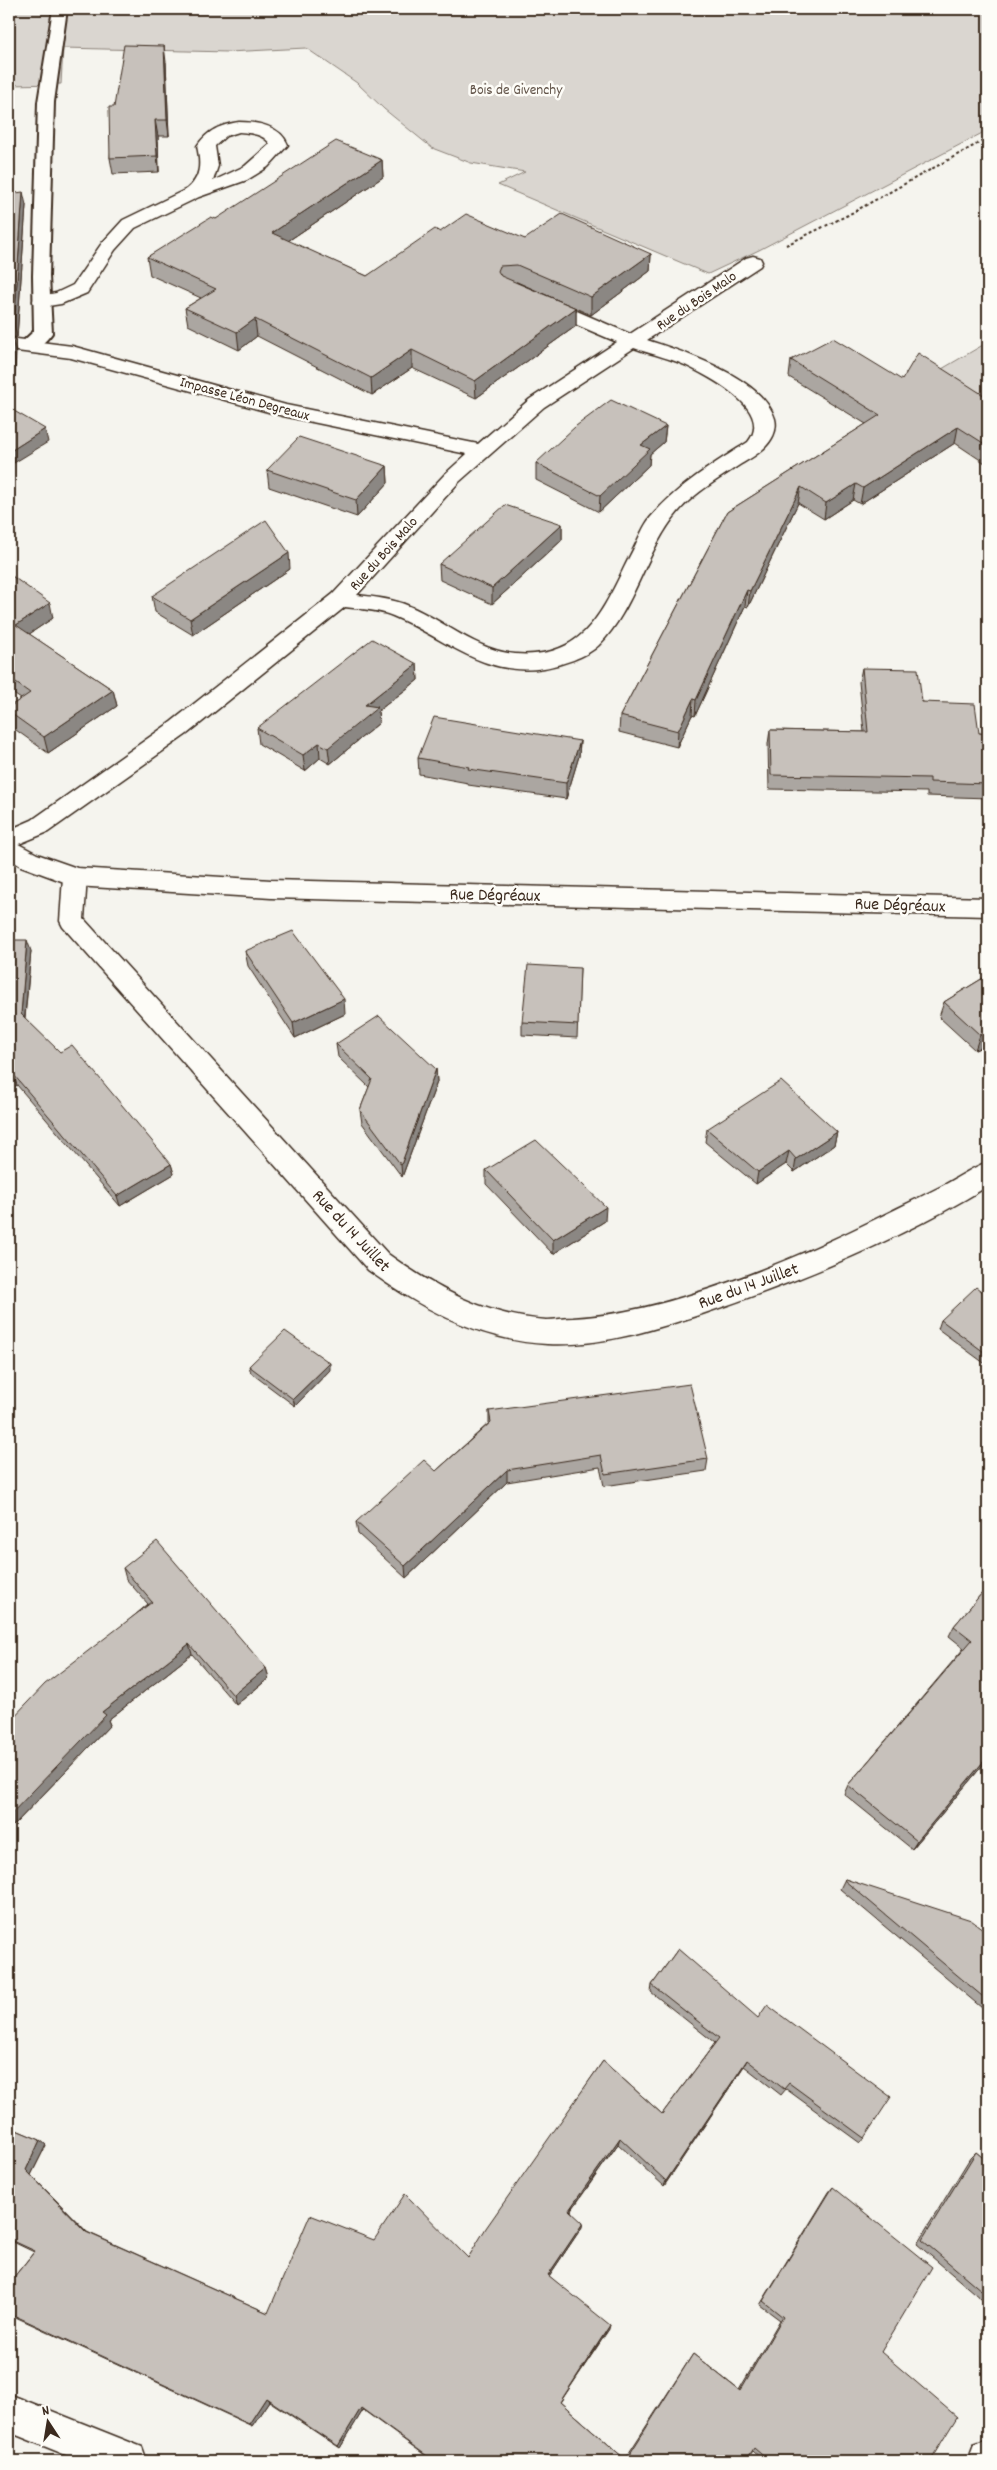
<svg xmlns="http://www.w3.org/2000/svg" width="997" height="2470" font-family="Dekko,sans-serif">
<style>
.green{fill:#dad6d0;stroke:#8a8077}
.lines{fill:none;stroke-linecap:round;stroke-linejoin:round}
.service-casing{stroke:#3b2a1e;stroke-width:4}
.minor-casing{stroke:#3b2a1e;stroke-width:3}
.tertiary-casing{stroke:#3b2a1e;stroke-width:3}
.secondary-casing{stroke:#3b2a1e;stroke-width:3}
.path{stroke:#3b2a1e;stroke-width:2;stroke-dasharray:3 2.5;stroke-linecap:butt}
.service{fill:#fdfcf7;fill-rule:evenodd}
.minor{fill:#fdfcf7;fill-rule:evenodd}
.tertiary{fill:#fdfcf7;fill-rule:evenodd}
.secondary{fill:#fdfcf7;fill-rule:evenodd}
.wall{fill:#aba6a1;stroke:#3b2a1e}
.shaded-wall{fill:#8b8783;stroke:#3b2a1e}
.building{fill:#c7c1bb;stroke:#3b2a1e}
.labels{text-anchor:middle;stroke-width:5;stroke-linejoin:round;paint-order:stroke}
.far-park-label{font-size:15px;fill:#63554a;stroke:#fdfcf7}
.far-street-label{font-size:15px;fill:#3b2a1e;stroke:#fdfcf7}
.street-label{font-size:18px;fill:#3b2a1e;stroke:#fdfcf7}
</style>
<rect width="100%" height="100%" fill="#f5f4ee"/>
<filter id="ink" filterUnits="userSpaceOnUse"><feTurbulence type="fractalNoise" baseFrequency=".02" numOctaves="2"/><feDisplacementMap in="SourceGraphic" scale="10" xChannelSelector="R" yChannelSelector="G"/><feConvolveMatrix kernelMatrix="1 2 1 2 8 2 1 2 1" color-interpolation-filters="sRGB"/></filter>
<g filter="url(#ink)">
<g class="green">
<path d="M9 9H988V130L759 250 708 274 498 185 525 172 471 163 432 148 384 109 357 83 306 48 228 52 63 48 61 84 9 85Z"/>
<path d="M988 342V396L935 373Z"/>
</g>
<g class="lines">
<g class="service-casing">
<path id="service" d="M53 9H67L54 102 49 276 52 333C45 343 33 353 21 350L18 346 34 331 33 276 38 102Z"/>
</g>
<g class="minor-casing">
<g id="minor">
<path d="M239 122C257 122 281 126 288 145L268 167 247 180 199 197 135 228 115 250 87 293 61 304 42 307 35 305 33 301 35 297 56 293 73 285 102 243 123 220 187 189C201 177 201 164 197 146 208 130 220 125 239 122ZM239 132C250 133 264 134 270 144L245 166 213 181 218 166 215 146 226 136Z"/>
<path d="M753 256 760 258 762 262 760 266 647 340C684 352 763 378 775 419 778 431 771 442 763 449 757 455 748 460 741 464 719 479 695 492 678 512 645 551 635 609 599 645 587 657 561 665 544 668 483 678 444 637 393 616 379 610 361 609 345 607L187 734 48 832 9 848V830L32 820 171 722 333 594 445 474 467 454 283 416 71 358 9 350V338L72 346 286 405 478 444 530 399 617 342 535 307 533 303 535 299H549L630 334 746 258ZM634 348C653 355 675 359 693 369 716 381 773 411 748 442 712 465 678 485 650 518 643 527 639 538 634 548 605 603 590 660 515 654 475 650 445 621 409 606 393 599 374 597 357 595L459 482 544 407Z"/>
<path d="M75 868 84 871 87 877 84 919 388 1254C435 1288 486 1316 546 1320 555 1320 564 1318 573 1318 669 1313 794 1260 880 1217 902 1206 923 1196 944 1185 959 1177 973 1167 988 1162V1186C899 1240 800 1281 702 1314 653 1330 599 1347 547 1344 481 1341 420 1308 368 1270L63 927 60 921 63 877 66 871Z"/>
<path d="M9 2394 142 2447 147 2461H81L9 2432Z"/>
</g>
</g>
<g class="tertiary-casing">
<path id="tertiary" d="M988 2440V2461H968L974 2445Z"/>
</g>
<g class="secondary-casing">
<path id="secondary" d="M9 839 37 854 77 868 271 880 988 898V916L271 898 75 886 21 866 9 859Z"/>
</g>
<path class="path" d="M786 245 848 215 988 138"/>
<use href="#service" class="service"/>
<use href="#minor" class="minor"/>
<use href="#tertiary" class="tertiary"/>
<use href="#secondary" class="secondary"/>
</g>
<g class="wall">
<path d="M166 62 169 136H158L159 172 113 174 110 158 114 107Z"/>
<path d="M382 160 383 177 288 241 367 276 440 232 525 239 651 254 650 271 591 315 517 282H516L576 308V326L476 398 412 368 372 395 257 336 239 350 188 325 185 308 201 298 150 275 147 257 216 219Z"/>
<path d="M9 194 26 205 17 337 9 338Z"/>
<path d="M791 360 902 380 988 398V465L955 443 860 504 853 500 824 519 798 503 748 607 745 606 695 716 692 715 677 747 619 732 620 716 727 512 866 424 789 377Z"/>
<path d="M666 426 664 442 650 454 649 465 599 512 536 480V463Z"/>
<path d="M387 466 388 483 357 517 269 487 267 470Z"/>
<path d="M562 524V540L492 604 440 580 439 564Z"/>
<path d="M290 569 193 635 155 612 152 596Z"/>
<path d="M9 574 53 618 29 634 113 690 117 706 48 753 9 725V707L21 699 9 691Z"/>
<path d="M417 664 418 680 378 711 379 723 330 764 320 758 305 771 259 744 257 728Z"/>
<path d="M862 668 979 733 988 734V798L927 796V792L769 789 768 744 770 730 864 732 859 682Z"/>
<path d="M580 741 579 756 566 799 468 785V783L419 774 418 758Z"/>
<path d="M9 940 31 951 25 1018 171 1164 174 1174 120 1206 17 1085 9 1090Z"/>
<path d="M245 951 345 1014 295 1038 248 966Z"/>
<path d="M580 968 577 1038 522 1035V1022Z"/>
<path d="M988 975V1053L982 1047 975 1050 939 1017 944 1002Z"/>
<path d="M336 1044 436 1069 437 1082 402 1177 362 1123 360 1110 369 1087 338 1057Z"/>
<path d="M707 1129 837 1132 834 1145 794 1172 786 1164 756 1184 705 1142Z"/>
<path d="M486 1170 605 1221 553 1254 486 1184Z"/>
<path d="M988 1296V1366L938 1329 941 1320Z"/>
<path d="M249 1366 330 1370 295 1406 251 1373Z"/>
<path d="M489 1411 708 1459 706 1471 604 1486 600 1467 507 1482 406 1578 358 1534 356 1522 436 1471 489 1423Z"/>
<path d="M123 1568 266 1668 269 1678 236 1705 192 1654 108 1720 110 1725 13 1826 9 1823V1722L148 1604 126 1579Z"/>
<path d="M988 1586V1759L912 1849 844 1794 848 1785 964 1648 949 1636 954 1626Z"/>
<path d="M845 1879 988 1933V2013L840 1889Z"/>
<path d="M678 1949 864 2138 860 2143 786 2089 781 2095 744 2066 664 2186 618 2144 571 2211 582 2227 549 2276 609 2329 560 2402 625 2459 693 2354 739 2390 780 2320 760 2305 829 2192 833 2187 881 2352 930 2461H764L753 2451 746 2461H433L363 2410 340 2448 269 2401 252 2426 9 2314V2283L34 2252 9 2240V2127L40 2140 46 2145 31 2175 87 2232 268 2313 374 2240 468 2258 603 2061 662 2114 715 2043 651 1992 652 1985Z"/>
<path d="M976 2152 988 2162V2305L917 2244 970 2158Z"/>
</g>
<g class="shaded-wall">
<path d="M164 46 166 62 169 136 167 120Z"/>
<path d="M155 120 158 136 159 172 157 156Z"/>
<path d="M382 160 383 177 273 251 272 233Z"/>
<path d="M23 192 26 205 17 337 14 324Z"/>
<path d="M651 254 650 271 591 315V297Z"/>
<path d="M576 308V326L476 398 475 381Z"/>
<path d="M255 319 257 336 239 350 237 332Z"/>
<path d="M13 340 16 353 12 421 9 408Z"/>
<path d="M412 350V368L372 395 371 378Z"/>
<path d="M666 426 664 442 650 454 649 465 599 512 600 496 641 445Z"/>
<path d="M958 427 955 443 860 504 863 488Z"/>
<path d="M45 429 48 442 9 466V452Z"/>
<path d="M387 466 388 483 357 517 356 500Z"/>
<path d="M856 484 853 500 824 519 826 503Z"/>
<path d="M801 487 798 503 748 607 750 591Z"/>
<path d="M562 524V540L492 604V588Z"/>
<path d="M289 553 290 569 193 635 190 619Z"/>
<path d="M747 590 745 606 695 716 696 700Z"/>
<path d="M50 603 53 618 19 641 16 625Z"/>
<path d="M417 664 418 680 378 711 379 723 330 764 328 748 365 705Z"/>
<path d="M113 690 117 706 48 753 44 737Z"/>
<path d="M693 699 692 715 677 747 678 731Z"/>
<path d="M580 741 579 756 566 799V783Z"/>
<path d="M319 743 320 758 305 771 303 755Z"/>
<path d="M27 940 31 951 24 1025 21 1014Z"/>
<path d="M344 999 345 1014 295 1038 293 1023Z"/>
<path d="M987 1032 982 1047 975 1050 980 1035Z"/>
<path d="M436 1069 437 1082 402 1177 401 1165Z"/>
<path d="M13 1074 17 1085 9 1090V1077Z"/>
<path d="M837 1132 834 1145 794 1172 796 1159Z"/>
<path d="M789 1151 786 1164 756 1184 758 1172Z"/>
<path d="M171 1164 174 1174 120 1206 117 1196Z"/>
<path d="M606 1207 605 1221 553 1254V1240Z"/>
<path d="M330 1363V1370L295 1406 293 1399Z"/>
<path d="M507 1470V1482L406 1578 405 1566Z"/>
<path d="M189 1644 192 1654 108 1720 110 1725 13 1826 9 1820V1816L102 1712Z"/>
<path d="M266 1668 269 1678 236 1705 233 1695Z"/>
<path d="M988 1756V1759L912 1849 917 1841Z"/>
<path d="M747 2060 744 2066 664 2186 666 2181Z"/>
<path d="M620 2138 618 2144 568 2214 569 2210Z"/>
<path d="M40 2140 46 2145 31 2175 91 2236 26 2170Z"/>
<path d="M583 2223 582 2227 547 2279 548 2275Z"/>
<path d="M610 2325 609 2329 559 2404 560 2402Z"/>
<path d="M266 2398 269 2401 252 2426 249 2424Z"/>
<path d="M361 2408 363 2410 340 2448 338 2446Z"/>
</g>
<g class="building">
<path d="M124 45 164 46 167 120H155L157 156 110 158 109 107H114Z"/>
<path d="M336 141 382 160 272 233 367 276 435 229 440 232 466 214 525 239 562 214 651 254 591 297 517 265 500 266 498 271 501 276 576 308 475 381 412 350 371 378 255 319 237 332 185 308 216 289 147 257 211 217 216 219Z"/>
<path d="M23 192 14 324 9 325V194Z"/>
<path d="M833 338 902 380 918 353 988 398V446L958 427 863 488 856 484 826 503 801 487 750 591 747 590 696 700 693 699 678 731 620 716 727 512 880 415 791 360Z"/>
<path d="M9 339 13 340 9 408 45 429 9 452Z"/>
<path d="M611 400 666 426 641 445 650 449 600 496 536 463 576 426Z"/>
<path d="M299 437 387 466 356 500 267 470Z"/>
<path d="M505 505 562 524 492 588 439 564Z"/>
<path d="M266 520 289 553 190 619 152 596Z"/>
<path d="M9 574 50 603 16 625 113 690 44 737 9 712V707L30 693 9 678Z"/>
<path d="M372 639 417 664 365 705 378 707 328 748 319 743 303 755 257 728Z"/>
<path d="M862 668 918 669 922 702 975 704 979 733 988 734V784L930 782V778L771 775 770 730 868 732Z"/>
<path d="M434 717 580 741 566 783 468 769 469 767 418 758Z"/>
<path d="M293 931 344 999 293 1023 245 951Z"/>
<path d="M9 940H27L21 1014 60 1052 72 1045 171 1164 117 1196 13 1074 9 1077Z"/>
<path d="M528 965 580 968 578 1025 522 1022Z"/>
<path d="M988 975V1033L987 1032 980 1035 944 1002Z"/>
<path d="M379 1016 436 1069 401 1165 360 1110 372 1079 336 1044Z"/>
<path d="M781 1081 837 1132 796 1159 789 1151 758 1172 707 1129Z"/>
<path d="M536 1140 606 1207 553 1240 486 1170Z"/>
<path d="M976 1287 988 1296V1355L941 1320Z"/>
<path d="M285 1331 330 1363 293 1399 249 1366Z"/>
<path d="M690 1384 708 1459 605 1474 601 1455 507 1470 405 1566 356 1522 424 1460 436 1471 491 1422 489 1411Z"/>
<path d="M157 1541 266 1668 233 1695 189 1644 102 1712 106 1715 9 1816V1722L45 1684 152 1602 123 1568Z"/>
<path d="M988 1586V1756L917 1841 848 1785 972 1640 954 1626Z"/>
<path d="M845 1879 971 1920 988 1933V2001L844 1880Z"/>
<path d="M678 1949 758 2018 767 2005 891 2097 864 2138 789 2083 784 2089 747 2060 666 2181 620 2138 569 2210 583 2223 548 2275 610 2325 560 2402 626 2460 693 2354 740 2391 783 2317 763 2301 833 2187 932 2267 881 2352 957 2417 930 2461H769L754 2448 746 2461H434L361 2408 338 2446 266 2398 249 2424 9 2313V2283L35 2251 9 2239V2127L40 2140 26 2170 86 2232 268 2313 310 2215 374 2240 405 2194 468 2258 486 2228 603 2061 662 2114 719 2038 652 1985Z"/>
<path d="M976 2152 988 2162V2296L922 2240Z"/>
</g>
</g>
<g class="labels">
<g class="far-park-label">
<text x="516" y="94">Bois de Givenchy</text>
</g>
<g class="far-street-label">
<text transform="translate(696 300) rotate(-34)" y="5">Rue du Bois Malo</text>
<text transform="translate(245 398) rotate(15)" y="5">Impasse Léon Degreaux</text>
<text transform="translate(383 553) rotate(-48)" y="5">Rue du Bois Malo</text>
</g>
<g class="street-label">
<text transform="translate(495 894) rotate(1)" y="6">Rue Dégréaux</text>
<text transform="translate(900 904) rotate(2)" y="6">Rue Dégréaux</text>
<text transform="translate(352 1230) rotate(47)" y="6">Rue du 14 Juillet</text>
<text transform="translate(748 1285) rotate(-20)" y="6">Rue du 14 Juillet</text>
</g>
</g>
<rect width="997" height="2470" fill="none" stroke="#fdfcf7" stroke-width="30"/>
<rect x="15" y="15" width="967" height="2440" fill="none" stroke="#3b2a1e" stroke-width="2" filter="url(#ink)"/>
<g transform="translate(48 2422) rotate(348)" stroke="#fdfcf7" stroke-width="4" paint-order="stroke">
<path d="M0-4L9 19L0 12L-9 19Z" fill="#3b2a1e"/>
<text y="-8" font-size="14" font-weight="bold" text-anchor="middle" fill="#3b2a1e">N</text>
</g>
</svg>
